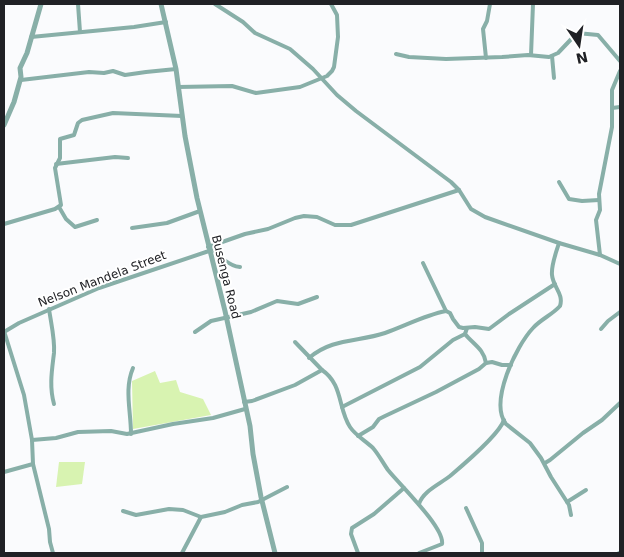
<svg xmlns="http://www.w3.org/2000/svg" width="624" height="557" font-family="'DejaVu Sans',sans-serif">
<style>
.green{fill:#d8f3b1}
.lines{fill:none;stroke-linecap:round;stroke-linejoin:round}
.minor{stroke:#88afa8;stroke-width:4}
.tertiary{stroke:#88afa8;stroke-width:5}
.labels{text-anchor:middle;stroke-width:4;stroke-linejoin:round;paint-order:stroke}
.street-label{font-size:12px;fill:#202125;stroke:#fff}
</style>
<rect width="100%" height="100%" fill="#fafbfd"/>
<g class="green">
<path d="M155 371 160 383 176 380 180 392 203 399 211 415 133 429 132 381Z"/>
<path d="M59 462H85L82 484 56 487Z"/>
</g>
<g class="lines">
<g class="minor">
<path d="M78 4 80 32"/>
<path d="M215 4 243 22 255 33 290 49 313 69 337 95 356 111 451 182 459 190 471 209 485 217 559 243 600 255 620 264"/>
<path d="M31 37 134 27 166 22"/>
<path d="M396 54 409 57 446 59 502 57 528 55 549 57 558 53 577 33 598 35 620 61"/>
<path d="M531 55 533 4"/>
<path d="M552 56 554 78"/>
<path d="M486 58 483 29 487 21 490 4"/>
<path d="M21 80 89 72 104 73 113 71 125 75 146 72 176 69"/>
<path d="M178 87 232 86 256 93 300 87 327 76 332 71 334 67 338 37 337 15 331 4"/>
<path d="M612 108 620 107"/>
<path d="M56 164 115 157 128 158"/>
<path d="M559 182 569 199 582 201 599 200"/>
<path d="M59 207 66 219 75 227 97 220"/>
<path d="M4 224 55 209 61 205 55 168 60 158V139L74 135 78 123 82 120 113 113 182 116"/>
<path d="M132 228 167 223 200 211"/>
<path d="M559 243C556 253 551 265 552 275 553 287 564 294 560 306 552 315 541 319 533 328 516 346 489 402 506 424L530 443 541 458 551 477 569 505 571 515"/>
<path d="M211 246C217 255 229 266 240 267"/>
<path d="M208 247 245 234 268 229 295 218 304 216 317 217 335 225H351L459 190"/>
<path d="M600 255 596 220 600 210 599 194 612 127V90L620 71"/>
<path d="M423 263 446 311 450 313 453 319 459 327 463 328 475 327 489 329 509 314 555 284"/>
<path d="M49 309C51 323 55 339 54 353 52 370 49 386 54 404"/>
<path d="M467 328 465 334C473 344 484 349 486 363"/>
<path d="M601 329 608 321 620 312"/>
<path d="M4 331 24 395 32 440 33 464 49 529 50 542 53 553"/>
<path d="M4 332 19 323 99 288 209 251"/>
<path d="M195 332 211 321 251 312 277 301 298 304 317 297"/>
<path d="M295 342 322 370"/>
<path d="M309 358C332 338 358 342 385 333 405 326 425 315 446 311"/>
<path d="M244 402 252 401 295 385 322 370C343 384 338 409 350 427 356 436 366 441 373 448 379 455 383 463 388 470 400 485 445 528 442 544L419 553"/>
<path d="M342 407 420 367 453 340 465 334"/>
<path d="M131 434C131 411 124 389 133 368"/>
<path d="M358 436 373 427 379 419 385 416 436 392 479 369 486 363 492 362 502 365H511"/>
<path d="M32 440 56 438 78 432 111 431 127 434 173 424 213 418 245 409"/>
<path d="M545 463 550 460 583 433 602 420 620 403"/>
<path d="M4 472 33 464"/>
<path d="M567 502 586 490"/>
<path d="M419 504C423 491 440 484 450 476 463 465 499 435 504 420"/>
<path d="M466 508 482 543V553"/>
<path d="M123 511 136 515 169 509 183 510 201 517"/>
<path d="M182 553 201 517 225 512 242 505 258 502 287 487"/>
<path d="M358 553 351 534 352 528 374 514 404 488"/>
<path d="M619 553H620"/>
</g>
<g class="tertiary">
<path d="M161 4 176 69 185 136 197 198 225 311 250 426 253 454 261 497 275 553"/>
<path d="M4 125 14 102 21 77 20 68 27 53 41 4"/>
</g>
</g>
<g class="labels">
<g class="street-label">
<text transform="translate(226 277) rotate(76)" y="4">Busenga Road</text>
<text transform="translate(102 279) rotate(-21)" y="4">Nelson Mandela Street</text>
</g>
</g>
<rect width="624" height="557" fill="none" stroke="#202125" stroke-width="10"/>
<g transform="translate(579 45) rotate(167)" stroke="#ffffff" stroke-width="4" paint-order="stroke">
<path d="M0-4L9 19L0 12L-9 19Z" fill="#202125"/>
<text y="-8" font-size="14" font-weight="bold" text-anchor="middle" fill="#202125">N</text>
</g>
</svg>
